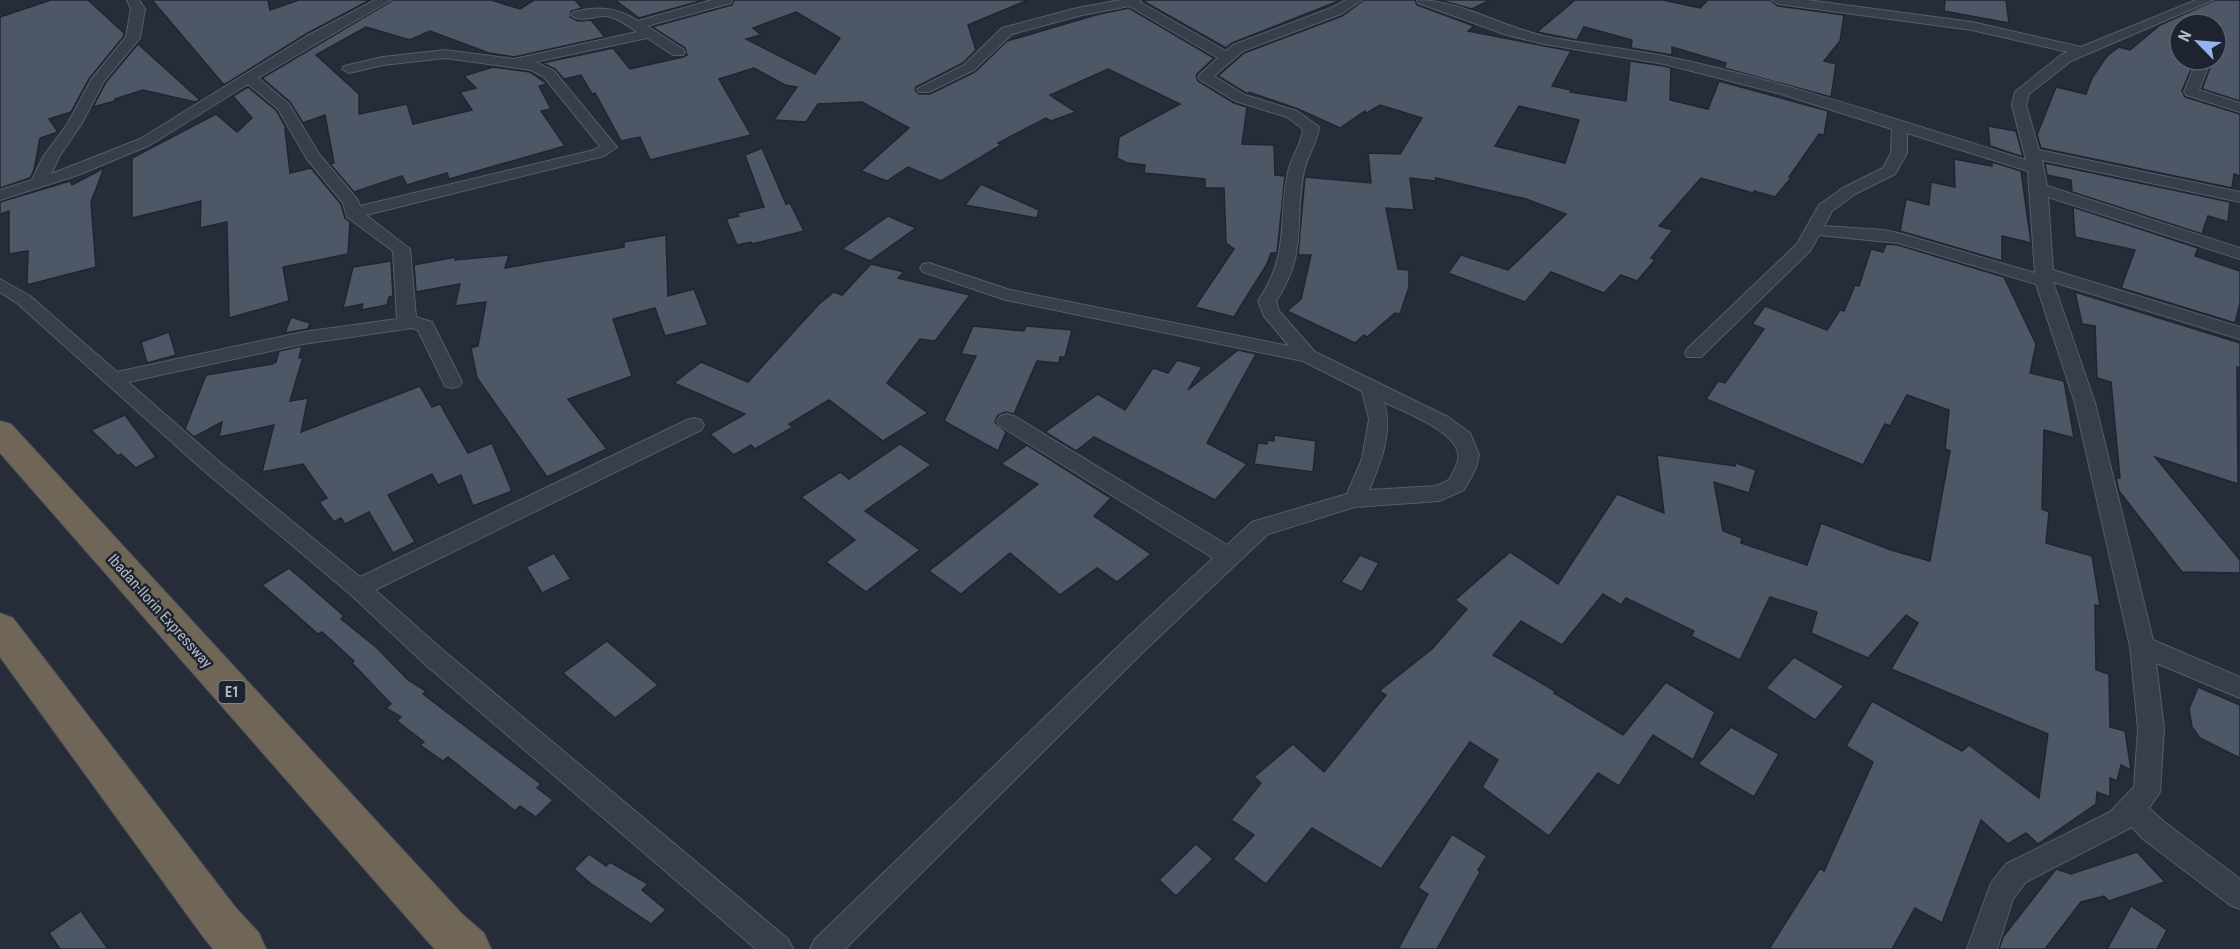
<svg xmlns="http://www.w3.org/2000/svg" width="2240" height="949" font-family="'Roboto Condensed',sans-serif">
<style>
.building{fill:#4e5765;stroke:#202631;stroke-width:1.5;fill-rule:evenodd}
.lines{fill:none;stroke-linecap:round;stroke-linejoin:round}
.street-casing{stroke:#575d68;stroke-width:2}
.highway-casing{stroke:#444a55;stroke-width:2}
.street{fill:#393f4a;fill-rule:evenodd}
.highway{fill:#6f6657;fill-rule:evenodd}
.labels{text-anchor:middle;stroke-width:5;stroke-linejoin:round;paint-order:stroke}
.shield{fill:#1e242f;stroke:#888d98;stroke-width:1.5}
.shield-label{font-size:14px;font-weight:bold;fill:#b5bac5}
.street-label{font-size:15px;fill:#b5bac5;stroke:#1e242f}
</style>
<rect width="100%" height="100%" fill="#262d39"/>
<g class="building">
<path d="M51 0H88L124 33V36L89 79 71 112 49 119 58 132 40 138 34 170 30 178 0 188V17Z"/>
<path d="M152 0H268L270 10 299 0H370L306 34 224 85Z"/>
<path d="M393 0H491L520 9 534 0H575L582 8 571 11 570 17 578 21 591 20 605 37 514 57 489 53 430 31 410 40 366 27 316 55 359 94V114L407 104 413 124 472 110 460 92 476 88 464 76 493 67 530 72 547 84 539 86 551 109 541 111 565 146 449 179 447 173 407 185 402 176 354 192 330 164 334 163 325 115 303 123 290 102 262 78Z"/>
<path d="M615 0H704L639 18Z"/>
<path d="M734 0H1028L968 25 976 50 963 63 916 87 915 90 919 94H930L975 72 1007 41 1099 14 1129 8 1214 58 1198 73 1196 76 1198 81 1234 103 1247 107 1242 144 1274 145 1275 175 1285 176 1277 253H1271L1267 264 1234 317 1195 307 1234 249 1226 243 1224 188H1205V179L1144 173 1145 165 1127 163 1117 158 1119 137 1180 104 1108 69 1050 95 1076 112 1051 121 1046 118 998 143 1001 145 941 181 908 167 887 181 861 171 909 128 862 102 818 104 806 122 774 120 797 87 785 85 754 68 719 79 751 135 650 160 640 137 621 141 595 93 592 94 581 75 564 79 555 69 542 63 613 48 630 69 683 57 687 55 685 48 652 27 732 5ZM796 12 840 38 815 74 746 39 761 35 753 28Z"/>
<path d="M1147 0H1341L1232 43 1226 48 1143 1Z"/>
<path d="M1364 0H1415L1417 5 1474 26 1468 31 1571 51 1552 86 1571 90 1570 92 1626 101 1630 61 1664 66 1671 68 1670 100 1708 109 1719 81 1828 111 1824 135 1819 134 1789 177 1791 178 1775 197 1754 191 1753 193 1701 178 1659 226 1673 230 1651 258 1655 260 1637 281 1621 275 1604 293 1551 272 1525 302 1448 273 1461 255 1508 270 1566 214 1526 199 1436 178 1435 181 1410 178 1414 210 1386 208 1398 269 1409 270V287L1400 314 1395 313 1367 337 1364 335 1355 343 1287 311 1301 299 1311 255H1298L1305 177 1371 183 1368 153 1400 154 1422 118 1380 105 1365 114V111L1340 128 1298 109 1249 92V94L1246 93 1218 76 1244 53 1342 16ZM1519 106 1579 120 1565 163 1495 146Z"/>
<path d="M1439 0H1490L1472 9Z"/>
<path d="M1575 0H1663L1700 8 1708 0H1770L1778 6 1844 15 1840 41 1824 61 1836 64 1831 97 1724 68 1726 63 1672 47V55L1631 48 1632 40 1584 27 1577 40 1537 32Z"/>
<path d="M1945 0H2006L2009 23 1944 11Z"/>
<path d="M2215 0H2240V101L2202 89 2213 60H2216V24H2180V60H2195L2182 91 2185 97 2240 114V176L2234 174 2232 188 2041 148 2037 135 2056 87 2086 94 2092 78 2107 56 2119 47 2130 50 2160 25Z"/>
<path d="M138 44 200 100 195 102 143 90 115 99V101L93 107 106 82Z"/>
<path d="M248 87 276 110 286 128 285 129 290 173 311 168 341 204 345 218 350 222 348 254 283 267 289 301 229 318 227 222 200 228 201 201 132 218V158L216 114 237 132 252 118 233 96Z"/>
<path d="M1988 126 2016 131 2023 157 1990 146Z"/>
<path d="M762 148 786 204 790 203 804 231 752 244 751 242 737 245 726 219 739 216 737 213 764 207 745 155Z"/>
<path d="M1954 159 1992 166V162L2021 171 2031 243 2002 236V261L1900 231 1906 199 1929 205 1931 182 1955 187Z"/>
<path d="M2045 163 2230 202 2228 222 2208 216 2202 234 2072 192 2071 180 2047 175Z"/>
<path d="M104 168 91 202 96 267 27 285 28 251 9 254V211L0 214V202L70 181 72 185Z"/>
<path d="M981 184 1039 210 1037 218 965 205Z"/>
<path d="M2073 207 2198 248 2195 256 2240 271V303L2235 323 2121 288 2135 250 2075 237Z"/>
<path d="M888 216 916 228 870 261 842 249Z"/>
<path d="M666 235 668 296 694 289 708 325 665 336 655 308 613 319 632 376 568 399 607 449 547 477 477 378 471 348 478 346 486 302 455 306 460 284 416 292 414 265 456 257 455 260 509 255 505 268 624 247V242Z"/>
<path d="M1886 244 1898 245 2004 277 2036 344 2030 373 2064 381 2074 438 2044 430 2042 509 2049 512 2046 543 2092 556 2100 606 2095 605 2096 670 2109 674 2110 727 2125 731 2131 770 2121 765 2117 781 2110 778V797L2097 792 2096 804 2038 844 2026 833 2008 844 1981 820 1942 923 1915 908 1892 949H1769L1820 868 1824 871 1873 762 1846 746 1872 701 1962 751 1969 745 2039 798 2048 734 1891 669 1918 623 1906 615 1868 658 1811 633 1817 612 1770 597 1740 660 1691 636 1694 631 1626 598 1621 605 1603 594 1562 645 1521 621 1493 655 1555 691 1554 693 1623 735 1666 682 1715 712 1693 760 1653 735 1619 786 1598 773 1549 836 1482 787 1498 760 1470 742 1381 869 1312 828 1266 884 1233 859 1254 835 1231 820 1261 783 1254 777 1293 744 1324 772 1386 695 1379 691 1432 649 1467 609 1455 600 1510 552 1558 584 1617 494 1664 513 1657 455 1735 466 1736 463 1756 470 1749 493 1714 482 1723 531 1742 538 1741 543 1807 565 1821 523 1891 550 1930 561 1950 451 1945 449 1949 410 1907 395 1890 426 1885 424 1863 465 1706 399 1718 381 1725 383 1764 329 1752 324 1765 306 1827 330 1840 310 1844 311 1855 285 1859 286 1871 249 1883 252Z"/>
<path d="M391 261 393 296 389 297 387 305 361 310 363 304 343 308 353 267Z"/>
<path d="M871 264 904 272 898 278 970 295 935 341 920 339 887 383 928 413 883 441 829 400 789 424 793 427 755 449 751 445 734 455 710 434 745 414 674 383 701 362 748 382 819 304 834 292 842 295Z"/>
<path d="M2075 292 2240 343V368L2237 367 2238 484 2155 457 2240 560V573L2182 572 2119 491 2116 478H2120L2111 382 2097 378 2095 326 2082 324Z"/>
<path d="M291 317 310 323 308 329 285 333Z"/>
<path d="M973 326 1024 331 1026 326 1072 330 1065 357H1060L1059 363 1037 361 1014 414 1006 412 998 415 995 422 1006 432 998 451 944 421 976 356 961 354Z"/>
<path d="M169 332 176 355 147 363 141 342Z"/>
<path d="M302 346 299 358 303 357 290 401 308 398 301 432 420 386 432 407 440 404 468 453 492 443 512 491 473 506 461 475 438 485 432 474 388 495 415 542 393 553 369 512 345 524 341 518 334 522 319 502 327 498 303 464 262 472 274 425 219 437 222 422 194 437 185 429 206 375 272 364 276 362 279 351Z"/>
<path d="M1238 350 1256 354 1207 443 1247 464 1215 500 1094 437 1076 451 1045 432 1098 394 1125 410 1153 368 1168 373 1177 360 1202 367 1188 390Z"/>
<path d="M125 415 156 457 136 468 121 454 118 456 91 430Z"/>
<path d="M1274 435 1316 441 1313 472 1254 464 1258 443 1267 444 1268 440 1274 441Z"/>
<path d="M900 444 931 465 865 511 920 550 866 592 826 562 855 540 801 497 840 472 849 479Z"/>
<path d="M1027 445 1111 498 1094 516 1151 554 1117 582 1097 568 1060 595 1010 553 961 594 929 571 1038 484 1001 464Z"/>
<path d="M554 553 571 579 542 593 526 567Z"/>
<path d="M1360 555 1379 563 1362 592 1341 582Z"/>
<path d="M289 568 344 616 341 619 376 647 408 680 426 691 423 694 541 784 537 788 553 800 536 817 520 806 515 811 448 757 443 761 420 745 424 742 397 721 401 717 386 708 391 704 352 663 354 661 322 632 318 634 262 585Z"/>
<path d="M607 641 658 685 615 718 563 673Z"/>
<path d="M1794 657 1844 686 1815 720 1766 688Z"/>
<path d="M2198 687 2240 705V758L2200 738 2192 727 2189 709Z"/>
<path d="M1731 727 1779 754 1754 797 1698 764Z"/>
<path d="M1452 834 1487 856 1478 870 1480 872 1437 949H1398L1428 894 1418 888Z"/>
<path d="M1196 844 1213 859 1176 896 1159 880Z"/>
<path d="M2137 852 2165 882 2109 901 2104 896 2081 902 2045 949H1999L2003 937 2056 869 2071 874Z"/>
<path d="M589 854 606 866 610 862 648 884 642 890 666 910 651 924 590 883 574 869Z"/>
<path d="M2131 906 2167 930 2157 949H2107Z"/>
<path d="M81 911 108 949H60L49 933Z"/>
</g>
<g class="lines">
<g class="street-casing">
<g id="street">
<path d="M127 0H139L145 9 140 38 104 81 82 123 59 157 51 174 140 139 307 36 375 0H391L258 78 289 104 319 154 357 199 360 206 594 150 600 146 544 77 531 70 445 58 383 65 349 73 342 69 344 66 383 57 445 50 514 59 637 32C627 26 617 16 604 16 593 16 580 23 571 15L573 12C599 6 616 7 638 21L712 0H732L731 3 647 26 683 49 685 52 683 55H673L647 38 535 62 554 71 614 144 617 147 604 156 366 215 410 249 416 317 432 322 462 382 459 386 452 388 445 386 418 330 412 328 303 344 128 382 216 459 360 577 687 420 694 418 701 420 704 425 701 430 375 590 445 652 788 939 793 949H756L427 666 350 594 202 469 18 304 0 292V279L30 296 117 372 303 332 397 319 393 251 347 217 343 203 307 159 278 109 248 84 150 145 78 175 0 200V190L32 180 43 157 68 123 91 80 126 37 131 9Z"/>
<path d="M1121 0H1141L1140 2 1226 51 1233 45 1331 8 1346 0H1362L1341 14 1243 51 1214 76 1245 95 1297 111 1319 127C1318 142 1307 156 1304 171 1293 223 1309 251 1276 301L1279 311 1315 352 1448 417 1470 433 1479 455 1476 468 1464 490 1439 501 1355 507 1268 534 1143 652 845 949H810L815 939 1127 638 1213 558 1000 426 997 421 1000 416 1007 414 1014 416 1227 545 1252 522 1347 494 1362 459 1369 419 1362 391 1303 361 1006 300 923 272 920 268 923 264 929 263 1010 290 1289 346 1264 316 1258 301C1291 252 1277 224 1288 172 1291 157 1302 144 1303 129L1287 117 1235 101 1200 80 1198 77 1200 74 1218 58 1129 6 1078 16 1012 34 974 70 929 92H919L917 89 964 65 1002 28 1077 8ZM1384 402C1404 412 1454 430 1458 453 1460 462 1453 472 1449 480L1436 486 1369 490C1381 462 1393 433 1384 402Z"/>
<path d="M1417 0C1459 0 1501 26 1543 36 1582 44 1624 48 1664 56 1786 81 1906 123 2026 160L2012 105 2015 92 2061 55 2068 52 1972 30 1778 4 1772 0H1807L1972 22 2081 47 2196 0H2213L2071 61 2029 94 2026 105 2039 150 2240 192V202L2042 160 2047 186 2240 248V259L2048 197 2053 270 2240 327V339L2053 282 2095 403 2153 640 2240 677V698L2156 663 2164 729 2160 792 2149 808 2163 821 2240 879V909L2230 905 2143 839 2132 827 2026 882 2013 899 1997 949H1967L1991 883 2006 864 2110 812 2134 787 2138 729 2130 646 2075 403 2036 284 1898 243 1819 235 1810 251 1701 357H1687L1685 353 1687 349 1797 244 1819 205 1843 188 1883 168 1891 153 1892 129 1781 94 1664 64 1544 44 1507 35 1418 3ZM1907 133 2028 171 2035 273 1902 234 1884 230 1824 226 1832 211 1855 194 1895 174 1907 153Z"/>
<path d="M2197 60H2211L2199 90 2240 103V112L2186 95 2184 92Z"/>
</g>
</g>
<g class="highway-casing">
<g id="highway">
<path d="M0 421 11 424 462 914 484 933 491 949H435L430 944 0 453Z"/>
<path d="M0 613 13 618 236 908 259 933 266 949H213L204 938 0 657Z"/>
</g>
</g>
<use href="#street" class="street"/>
<use href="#highway" class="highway"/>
</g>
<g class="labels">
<rect class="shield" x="218.5" y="681" width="27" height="22" rx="4.5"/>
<g class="shield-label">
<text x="232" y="697">E1</text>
</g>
<g class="street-label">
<text transform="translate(160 611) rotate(48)" y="5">Ibadan-Ilorin Expressway</text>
</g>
</g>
<g transform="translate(2198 42) rotate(295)"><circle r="28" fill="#1e242f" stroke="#5a606b" stroke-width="1.5"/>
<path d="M0-4.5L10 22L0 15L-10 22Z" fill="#94b2eb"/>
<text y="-9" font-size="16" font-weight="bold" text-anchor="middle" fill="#b5bac5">N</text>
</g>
</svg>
